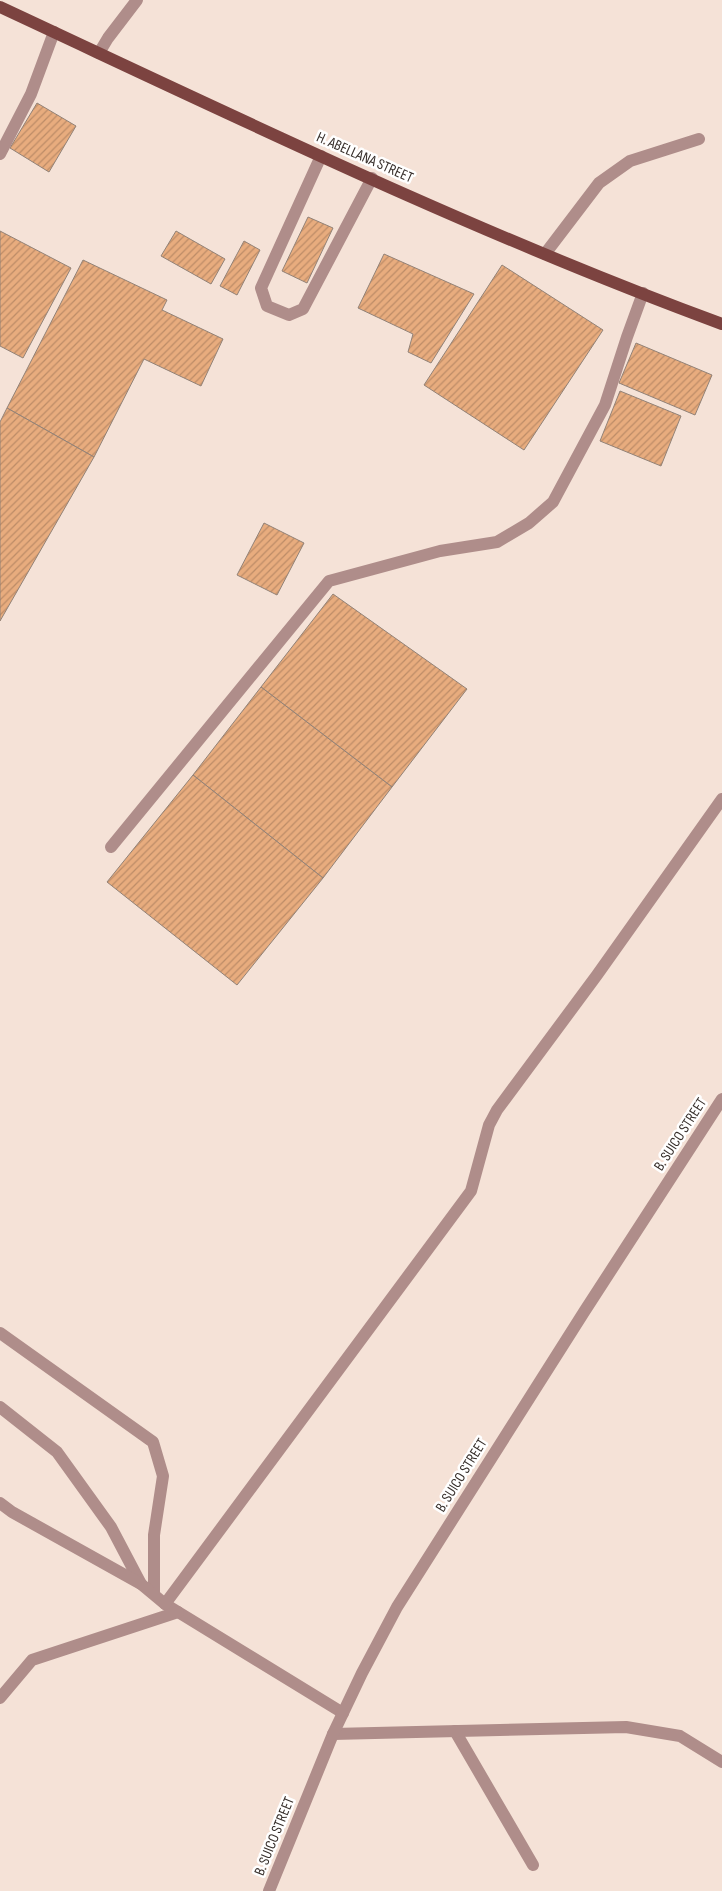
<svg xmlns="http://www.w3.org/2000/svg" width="722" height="1891" font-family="'Sofia Sans Condensed',sans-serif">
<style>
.building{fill:url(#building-hatch);stroke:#928277}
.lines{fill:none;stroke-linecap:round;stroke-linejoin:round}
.minor{stroke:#af8d8a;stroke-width:12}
.major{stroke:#7c4340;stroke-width:12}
.labels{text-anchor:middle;stroke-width:5;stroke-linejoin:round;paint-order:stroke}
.street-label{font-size:15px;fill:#362e2a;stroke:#fff}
</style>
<defs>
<pattern id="building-hatch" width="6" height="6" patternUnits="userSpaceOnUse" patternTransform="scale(1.25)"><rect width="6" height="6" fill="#e8ac7e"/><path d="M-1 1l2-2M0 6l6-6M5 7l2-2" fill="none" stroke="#bd8c67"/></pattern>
</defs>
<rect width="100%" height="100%" fill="#f5e2d7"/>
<g class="building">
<path d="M37 103 76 126 49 172 10 148Z"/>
<path d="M308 217 333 228 307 283 282 271Z"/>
<path d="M0 231 71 268 23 358 0 346Z"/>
<path d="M176 231 225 259 211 284 161 256Z"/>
<path d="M244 241 260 250 237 295 220 286Z"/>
<path d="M384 254 474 294 431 363 408 352 413 334 358 308Z"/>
<path d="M83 260 167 300 162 310 223 339 201 386 144 359 94 457 7 408Z"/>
<path d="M502 265 603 330 524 450 424 385Z"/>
<path d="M636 343 712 375 695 415 619 383Z"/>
<path d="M620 391 681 416 661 466 600 441Z"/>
<path d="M7 408 94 457 0 621V422Z"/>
<path d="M264 523 304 543 277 595 237 575Z"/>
<path d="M333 594 467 689 392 787 261 687Z"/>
<path d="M261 687 392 787 323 878 193 775Z"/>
<path d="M193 775 323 878 237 985 107 882Z"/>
</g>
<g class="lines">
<g class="minor">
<path d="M99 53 108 38 137 0"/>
<path d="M0 154 31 94 54 32"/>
<path d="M321 156 261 288 267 306 289 315 303 309 372 178"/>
<path d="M545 254 599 183 630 161 699 139"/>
<path d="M111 847 329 581 440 551 497 542 529 523 553 502 605 405 627 337 643 293"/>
<path d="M0 1333 153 1442 163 1476 154 1535V1593"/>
<path d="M0 1407 57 1452 111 1527 141 1584"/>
<path d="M0 1503 12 1512 141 1584 165 1604 343 1713"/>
<path d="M165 1604 471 1191 489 1125 497 1110 597 975 722 799"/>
<path d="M0 1698 32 1660 178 1612"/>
<path d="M455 1731 533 1865"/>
<path d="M333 1734 626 1727 680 1736 722 1762"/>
<path d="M269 1891 333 1734 362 1673 397 1607 584 1312 722 1099"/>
</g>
<path class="major" d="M0 7C238 118 475 233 722 324"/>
</g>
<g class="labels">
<g class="street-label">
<text transform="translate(365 157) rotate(24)" y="5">H. ABELLANA STREET</text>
<text transform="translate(680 1134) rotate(-57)" y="5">B. SUICO STREET</text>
<text transform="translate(461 1475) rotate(-58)" y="5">B. SUICO STREET</text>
<text transform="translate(274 1836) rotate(-68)" y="5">B. SUICO STREET</text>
</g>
</g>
</svg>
